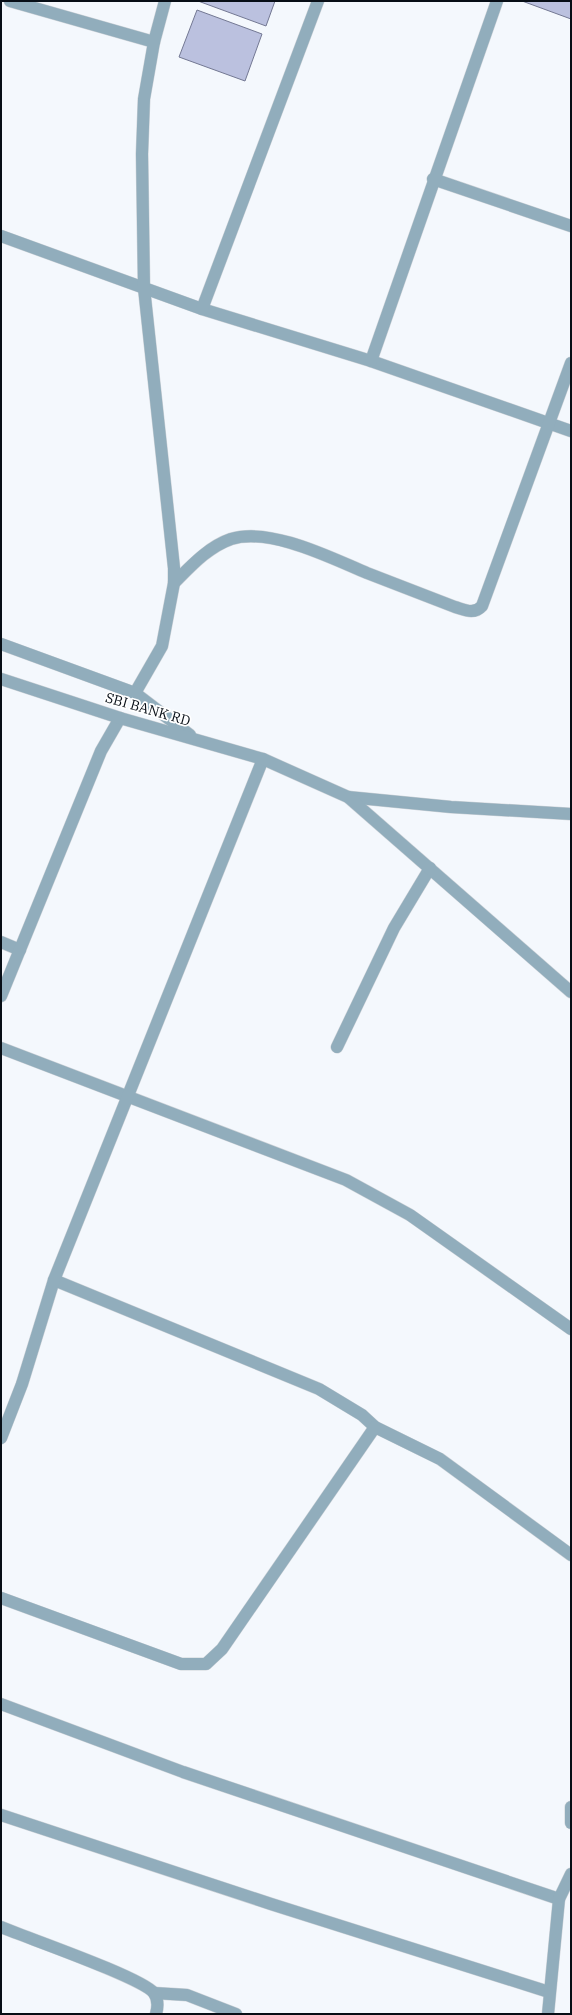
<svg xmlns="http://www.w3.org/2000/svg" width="572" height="2015" font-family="'IBM Plex Serif',serif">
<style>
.building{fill:#bbc1df;stroke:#737893}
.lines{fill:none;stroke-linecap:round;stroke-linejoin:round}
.minor-casing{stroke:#ced3d8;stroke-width:13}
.tertiary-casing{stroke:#ced3d8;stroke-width:13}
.minor{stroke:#91adbc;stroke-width:12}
.tertiary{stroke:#91adbc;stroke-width:12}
.labels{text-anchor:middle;stroke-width:3.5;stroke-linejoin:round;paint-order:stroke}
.street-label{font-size:14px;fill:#070e16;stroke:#fff}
</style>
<rect width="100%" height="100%" fill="#f4f8fd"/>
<g class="building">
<path d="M198 1H275L266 26Z"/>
<path d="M522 1H571V19Z"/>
<path d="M197 10 262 34 245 81 179 57Z"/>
</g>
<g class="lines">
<g class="minor-casing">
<g id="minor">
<path d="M10 1 154 42"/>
<path d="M433 179 571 226"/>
<path d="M1 236 202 309 371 361 571 431"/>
<path d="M202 309 318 1"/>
<path d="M371 361 497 1"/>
<path d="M174 583C191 566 208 547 231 539 271 527 331 558 367 573 396 584 426 596 455 607 465 610 474 615 482 606L571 363"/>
<path d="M135 693 162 646 174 583V568L144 288 142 154 144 99 154 42 165 1"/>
<path d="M348 797 451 807 571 814"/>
<path d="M1 942 20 950"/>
<path d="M1 996 101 751 120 718"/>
<path d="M337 1047 394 928 430 868"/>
<path d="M1 1048 346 1180 410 1215 571 1329"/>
<path d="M54 1280 319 1389 362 1415 375 1427 440 1459 571 1555"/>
<path d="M1 1438 22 1384 54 1280 263 759"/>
<path d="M1 1598 181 1664H206L222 1649 375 1427"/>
<path d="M1 1704 183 1772 559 1899"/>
<path d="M571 1807V1823"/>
<path d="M1 1815 271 1904 549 1992"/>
<path d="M1 1927C27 1938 141 1977 154 1993 158 1999 158 2007 156 2014"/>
<path d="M154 1993 187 1995 236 2014"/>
<path d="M548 2014 559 1899 571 1874"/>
</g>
</g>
<g class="tertiary-casing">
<g id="tertiary">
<path d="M1 644 135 693 190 735"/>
<path d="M1 679 120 718 263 759 348 797 571 992"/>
</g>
</g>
<use href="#minor" class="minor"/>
<use href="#tertiary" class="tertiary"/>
</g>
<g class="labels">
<g class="street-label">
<text transform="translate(148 709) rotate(16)" y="5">SBI BANK RD</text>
</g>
</g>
<rect width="572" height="2015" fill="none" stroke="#070e16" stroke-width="4"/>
</svg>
